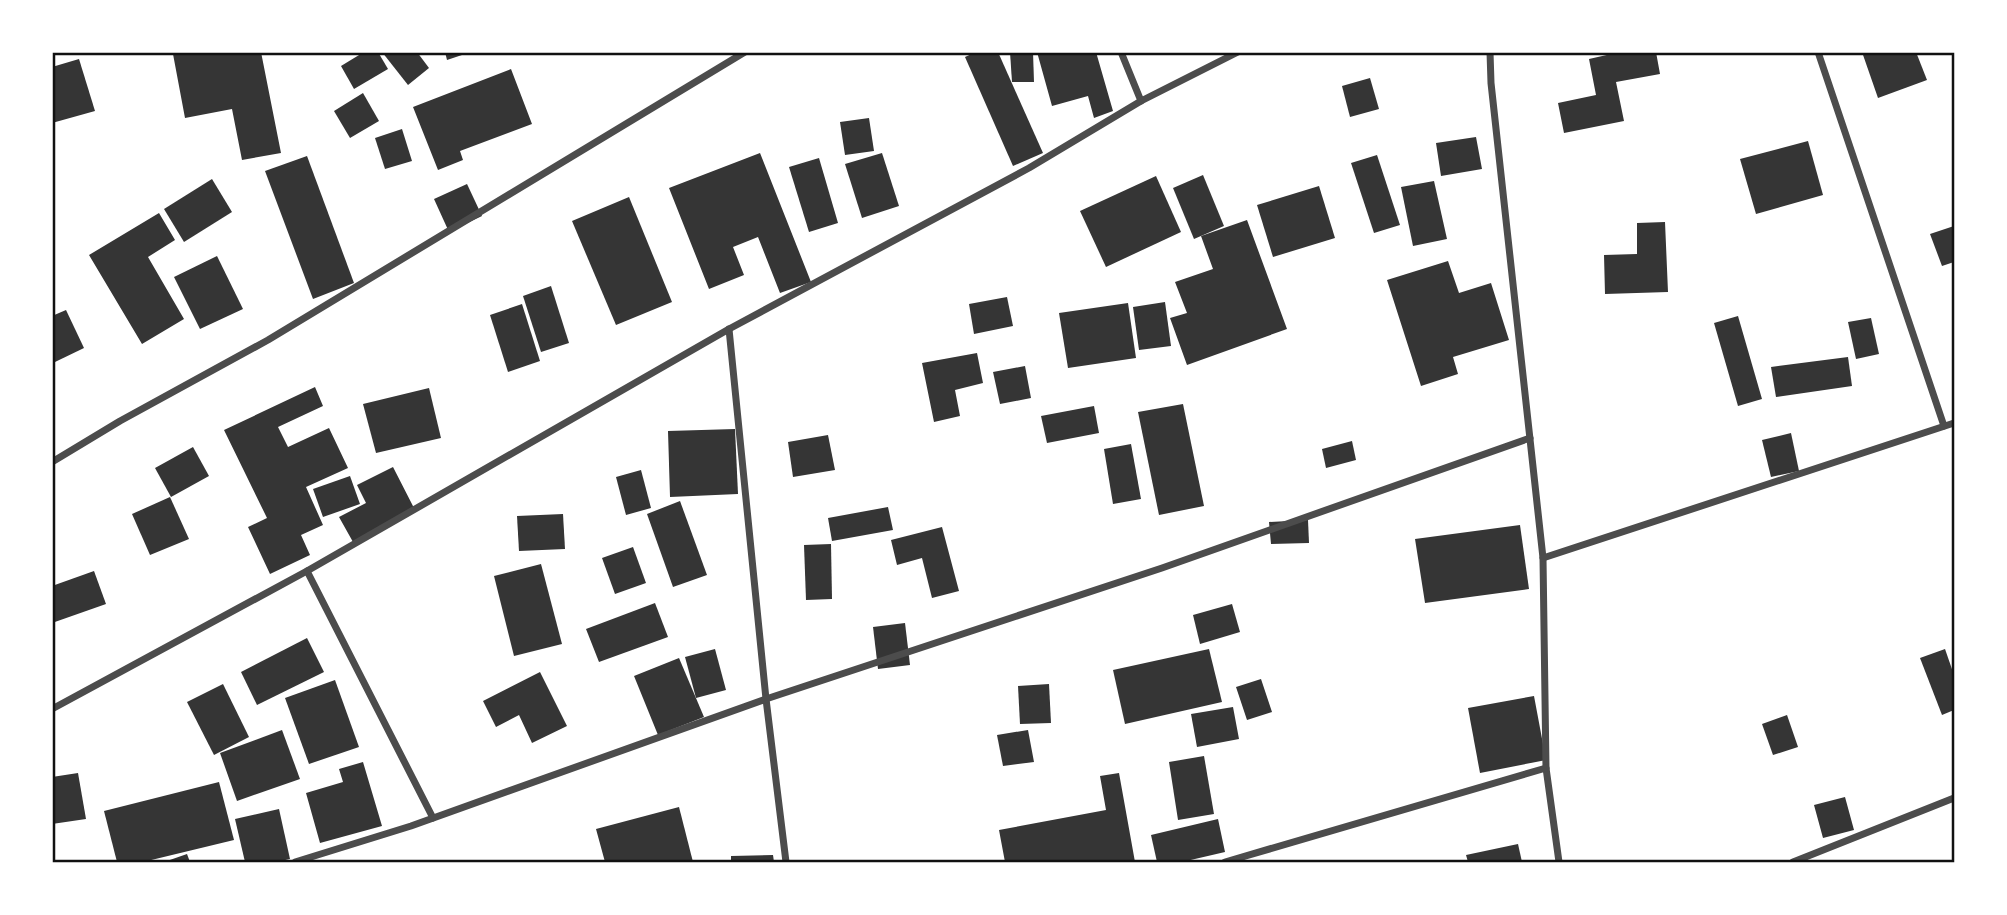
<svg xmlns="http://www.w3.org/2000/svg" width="2007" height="915" font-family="'IBM Plex Serif',serif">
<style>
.building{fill:#353535}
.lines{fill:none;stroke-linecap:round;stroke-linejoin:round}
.minor{stroke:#4c4c4c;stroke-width:7}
.neatline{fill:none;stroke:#111;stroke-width:2.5}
</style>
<rect width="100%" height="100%" fill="#fff"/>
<g class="building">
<path d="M183 52H261L281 153 242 160 232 109 185 118 173 54Z"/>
<path d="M364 52H378L388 69 354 89 341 66Z"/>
<path d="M382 52H417L429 68 408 85Z"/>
<path d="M445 52H468V53L447 60Z"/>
<path d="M976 52H998L1043 153 1013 166 965 57Z"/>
<path d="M1010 52H1033L1034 82H1012Z"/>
<path d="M1037 52H1096L1113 111 1094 118 1088 96 1052 106Z"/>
<path d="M1620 52H1656L1660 74 1616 82 1624 121 1564 133 1558 103 1596 95 1589 59Z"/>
<path d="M1862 52H1916L1927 80 1878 98Z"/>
<path d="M79 59 95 111 52 123V67Z"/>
<path d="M511 69 532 124 460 151 463 160 438 170 413 107Z"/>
<path d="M1370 78 1379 109 1350 117 1342 86Z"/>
<path d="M363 93 379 121 350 138 334 111Z"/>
<path d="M869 118 874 151 845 155 840 122Z"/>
<path d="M402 129 412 161 385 169 375 138Z"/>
<path d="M1476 137 1482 169 1441 176 1436 143Z"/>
<path d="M1808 141 1823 195 1756 214 1740 159Z"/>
<path d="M760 153 811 282 780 293 758 237 733 247 744 275 709 289 669 188Z"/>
<path d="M882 153 899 206 862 218 845 164Z"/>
<path d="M1377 155 1400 225 1374 233 1351 163Z"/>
<path d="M307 156 354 283 313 299 265 171Z"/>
<path d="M819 158 838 223 809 232 789 167Z"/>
<path d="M1203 175 1224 226 1194 239 1173 188Z"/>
<path d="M1156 176 1181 232 1106 267 1080 211Z"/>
<path d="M212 179 232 212 184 242 164 209Z"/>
<path d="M1434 181 1447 239 1413 246 1401 187Z"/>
<path d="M467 184 482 216 449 232 434 199Z"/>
<path d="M1319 186 1335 238 1273 257 1257 205Z"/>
<path d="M629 197 672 302 616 325 572 221Z"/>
<path d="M159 213 175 240 148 257 184 319 142 344 89 255Z"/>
<path d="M1247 220 1287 329 1187 365 1170 318 1187 313 1175 282 1213 269 1201 236Z"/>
<path d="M1665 222 1668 292 1605 294 1604 255 1637 254V223Z"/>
<path d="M1954 226V262L1942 266 1930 234Z"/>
<path d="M217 256 243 309 200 329 174 277Z"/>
<path d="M1448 261 1459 293 1491 283 1509 340 1453 357 1458 374 1421 386 1387 280Z"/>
<path d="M551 286 569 343 541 352 523 296Z"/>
<path d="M1007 297 1013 326 974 334 969 304Z"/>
<path d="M1165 302 1171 346 1139 350 1133 307Z"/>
<path d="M1128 303 1136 358 1068 368 1059 313Z"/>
<path d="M522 304 540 361 508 372 490 315Z"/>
<path d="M66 310 84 348 55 362 52 357V316Z"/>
<path d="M1738 316 1762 399 1738 406 1714 323Z"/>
<path d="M1871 318 1879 354 1856 359 1848 322Z"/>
<path d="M977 353 983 383 955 390 960 416 934 422 922 363Z"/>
<path d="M1848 357 1852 386 1776 397 1771 367Z"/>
<path d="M1025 366 1031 398 1000 404 993 372Z"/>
<path d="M315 387 323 406 278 427 288 447 329 428 348 468 306 487 323 525 301 535 310 555 270 574 248 527 267 518 224 430Z"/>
<path d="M429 388 441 438 376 453 363 404Z"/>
<path d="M1183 404 1204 506 1159 515 1138 412Z"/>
<path d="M1094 406 1099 433 1047 443 1041 416Z"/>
<path d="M735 429 738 494 670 497 668 431Z"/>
<path d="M1791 433 1799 471 1771 477 1762 440Z"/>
<path d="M828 435 835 470 793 477 788 442Z"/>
<path d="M1352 441 1356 460 1326 468 1322 449Z"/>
<path d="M1131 444 1141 499 1113 504 1104 449Z"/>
<path d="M193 447 209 476 171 497 155 468Z"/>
<path d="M393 467 415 510 353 542 339 517 366 503 357 485Z"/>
<path d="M641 470 651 508 626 515 616 477Z"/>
<path d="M350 476 360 504 323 517 313 489Z"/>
<path d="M170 497 189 539 150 555 132 514Z"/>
<path d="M680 501 707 575 673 587 647 514Z"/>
<path d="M888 507 893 530 832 541 828 518Z"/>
<path d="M563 514 565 549 519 551 517 516Z"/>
<path d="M1308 520 1309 543 1271 544 1269 522Z"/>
<path d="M1520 525 1529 589 1425 603 1415 539Z"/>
<path d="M942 527 959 591 932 598 922 558 897 565 891 540Z"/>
<path d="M831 544 832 599 806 600 804 545Z"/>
<path d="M633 547 646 583 615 594 602 558Z"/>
<path d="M541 564 562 644 514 656 494 576Z"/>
<path d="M94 571 106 604 52 623V586Z"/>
<path d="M655 603 668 637 599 662 586 629Z"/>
<path d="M1232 604 1240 632 1200 644 1193 615Z"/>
<path d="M905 623 910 665 878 669 873 627Z"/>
<path d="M307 638 324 672 257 705 241 672Z"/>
<path d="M715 649 726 690 696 698 685 657Z"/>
<path d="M1209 649 1222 702 1125 724 1113 670Z"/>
<path d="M1945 649 1954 675V710L1942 715 1920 658Z"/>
<path d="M679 658 704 717 658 735 634 676Z"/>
<path d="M540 672 567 726 532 743 519 715 496 727 483 701Z"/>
<path d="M1261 679 1272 712 1247 720 1236 687Z"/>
<path d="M335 680 359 747 309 764 285 698Z"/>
<path d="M223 684 249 737 214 755 187 702Z"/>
<path d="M1049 684 1051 723 1020 724 1018 686Z"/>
<path d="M1534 696 1546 760 1480 773 1468 708Z"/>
<path d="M1233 707 1239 739 1197 747 1191 714Z"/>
<path d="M1787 715 1798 747 1773 755 1762 724Z"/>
<path d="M282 730 300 779 237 801 220 753Z"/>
<path d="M1028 730 1034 762 1003 766 997 735Z"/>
<path d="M1204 756 1214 814 1178 820 1169 762Z"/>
<path d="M363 762 382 826 320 843 306 793 343 782 339 769Z"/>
<path d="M78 773 86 819 52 824V777Z"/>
<path d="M1119 773 1135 862H1005L999 830 1106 810 1100 776Z"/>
<path d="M219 782 234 840 143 862H117L104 811Z"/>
<path d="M1845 797 1854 830 1823 838 1814 805Z"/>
<path d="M679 807 693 862H605L596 829Z"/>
<path d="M279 809 290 859 276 862H245L235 819Z"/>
<path d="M1218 819 1225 852 1182 862H1157L1151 835Z"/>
<path d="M1518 844 1522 862H1468L1466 855Z"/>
<path d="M187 854 190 862H164Z"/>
<path d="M773 855 774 862H731V856Z"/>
</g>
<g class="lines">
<g class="minor">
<path d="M1121 52 1141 101"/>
<path d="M1490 52 1491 83 1543 558 1546 768 1559 862"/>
<path d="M1818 52 1944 426"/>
<path d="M729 329 766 699 786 862"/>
<path d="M52 462 120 421 268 340 745 52"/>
<path d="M1543 558 1954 423"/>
<path d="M307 571 433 818"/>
<path d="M52 709 307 571 729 329 1029 168 1141 101 1238 52"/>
<path d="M295 862 411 826 766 699 1162 568 1530 438"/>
<path d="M1225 862 1546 768"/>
<path d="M1793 862 1954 798"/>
</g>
</g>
<rect width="2007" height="915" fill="none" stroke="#ffffff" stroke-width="108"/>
<rect x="54" y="54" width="1899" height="807" class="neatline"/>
</svg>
